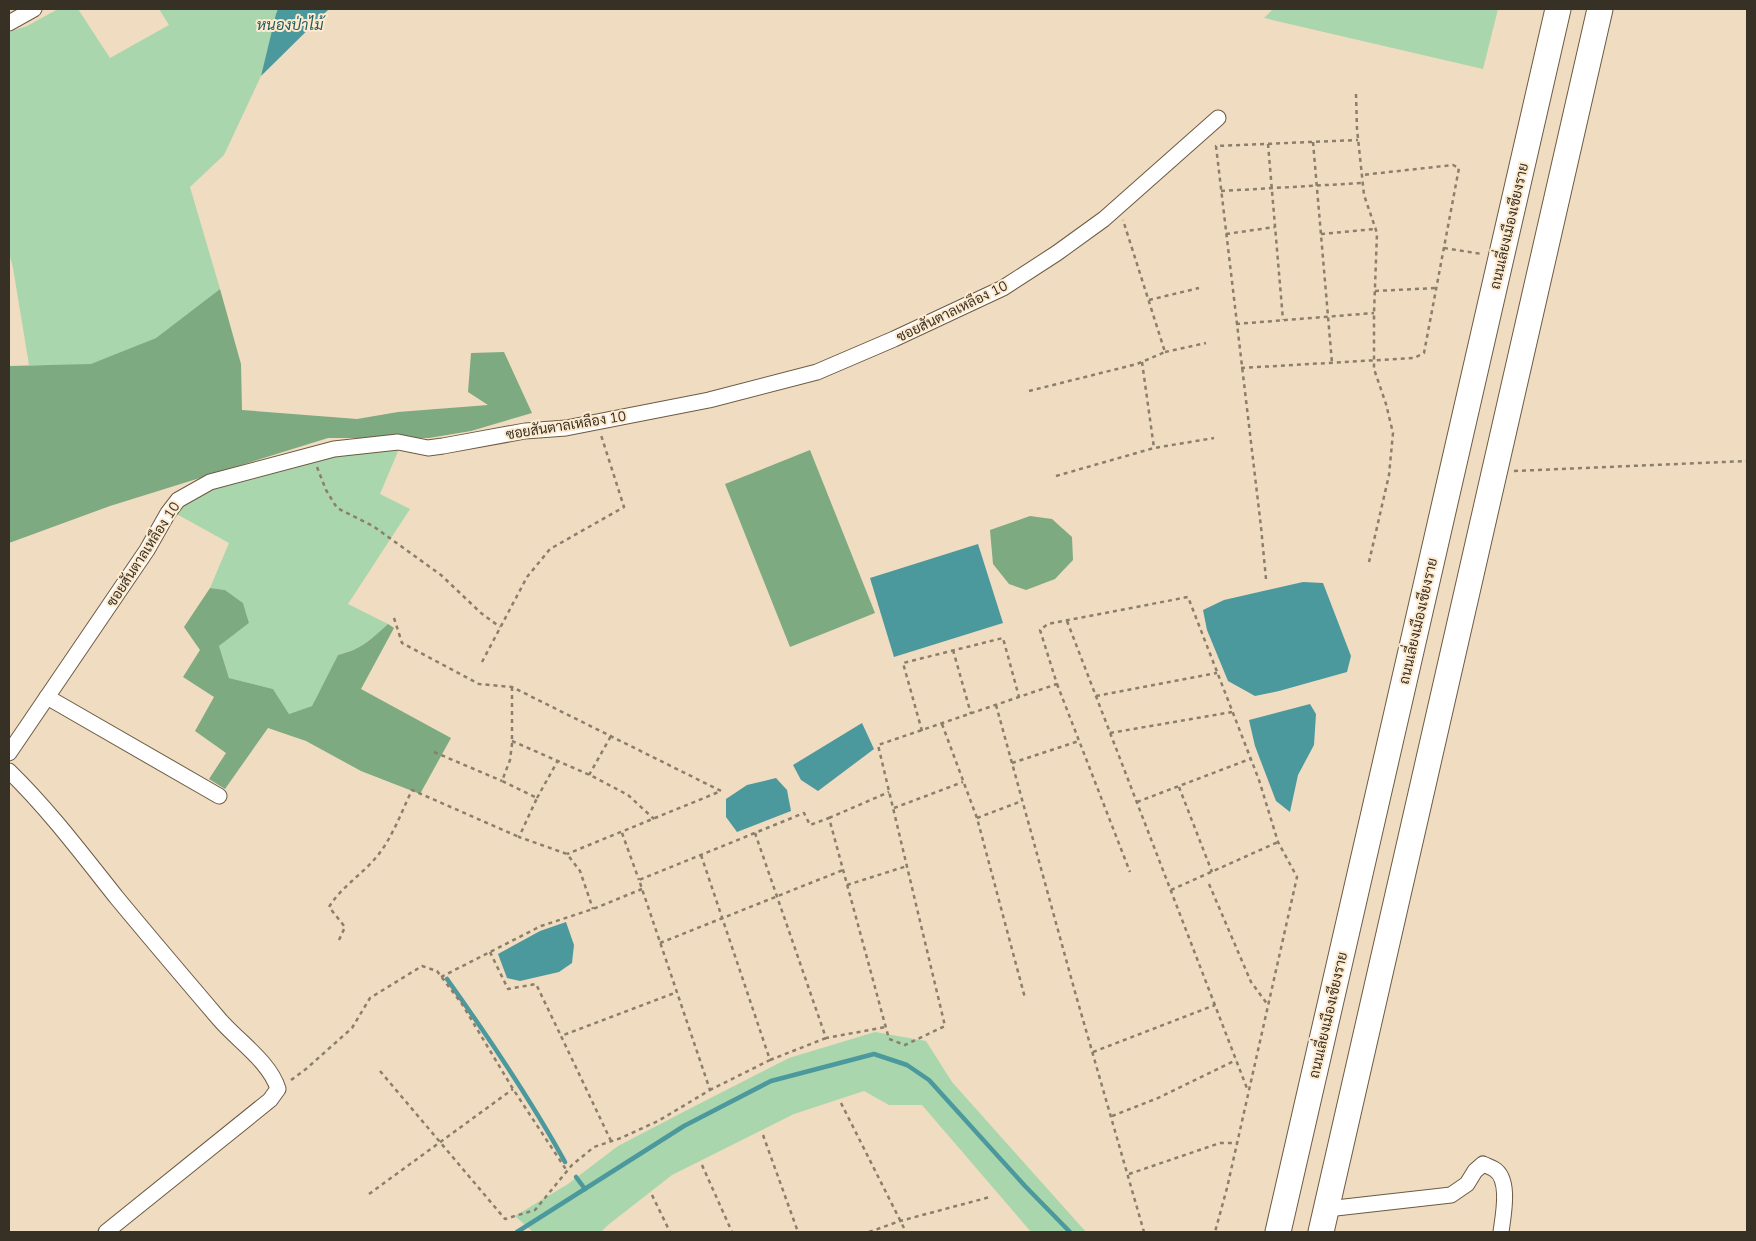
<svg xmlns="http://www.w3.org/2000/svg" width="1756" height="1241" font-family="'Nunito Sans',Sarabun,sans-serif">
<style>
.green{fill:#a9d6ad}
.forest{fill:#7daa81}
.water{fill:#4b989d}
.lines{fill:none;stroke-linecap:round;stroke-linejoin:round}
.stream{stroke:#4b989d;stroke-width:4.5}
.minor-casing{stroke:#6c5b43;stroke-width:17}
.trunk-casing{stroke:#6c5b43;stroke-width:27}
.path{stroke:#8b7e6c;stroke-width:2.5;stroke-dasharray:4 4;stroke-linecap:butt}
.minor{stroke:#fff;stroke-width:15}
.trunk{stroke:#fff;stroke-width:25}
.labels{text-anchor:middle;stroke-width:4;stroke-linejoin:round;paint-order:stroke}
.street-label{font-size:14px;fill:#373025;stroke:#feeace}
.water-label{font-size:15px;font-style:italic;fill:#1d5d62;stroke:#feeace}
</style>
<rect width="100%" height="100%" fill="#f0dcc1"/>
<g class="green">
<path d="M58 9H78L110 58 169 25 159 9H278L261 76 224 155 190 187 220 289 156 338 91 365H29L13 268 9 253V32L27 26Z"/>
<path d="M1273 9H1498L1483 69 1264 18Z"/>
<path d="M399 449 380 494 410 509 348 604 388 624C370 640 361 649 338 655L312 706 289 714 273 689 229 678 219 646 249 623 243 603 225 590 210 588 229 543 173 512 207 487 324 456Z"/>
<path d="M875 1032 926 1041 952 1082 1086 1232H1031L922 1105H889L864 1091 794 1114 672 1175 608 1225 601 1232H533L515 1216 568 1184 618 1146 693 1107 789 1058Z"/>
</g>
<g class="forest">
<path d="M220 289 241 364 242 410 357 419 398 412 488 405 468 392 471 353 504 352 532 413 471 431 429 438H328L110 506 9 543V366L91 364 156 338Z"/>
<path d="M810 450 875 613 790 647 725 484Z"/>
<path d="M1030 516 1052 519 1072 537 1073 560 1055 579 1026 590 1009 584 993 564 990 530Z"/>
<path d="M210 588 225 590 243 603 249 623 219 646 229 678 273 689 289 714 312 706 338 655C362 649 370 640 388 624L394 628 361 689 451 738 420 794 361 771 306 741 268 728 225 789 209 779 226 753 195 731 214 697 183 677 200 650 184 627Z"/>
</g>
<g class="water">
<path d="M278 9H329L261 76 276 14Z"/>
<path d="M978 544 1003 623 894 657 870 578Z"/>
<path d="M1303 582 1323 583 1351 656 1347 672 1279 691 1255 696 1228 681 1207 630 1203 610 1224 600Z"/>
<path d="M1310 704 1316 714 1314 745 1298 775 1290 812 1276 801 1255 746 1249 720Z"/>
<path d="M862 723 874 749 818 791 801 780 793 765Z"/>
<path d="M776 778 787 790 791 811 737 832 726 817V799L747 785Z"/>
<path d="M566 922 574 945 572 963 559 972 520 981 507 978 498 954 540 931Z"/>
</g>
<g class="lines">
<g class="stream">
<path d="M447 979C489 1038 530 1098 565 1162"/>
<path d="M576 1177 585 1189"/>
<path d="M517 1232 684 1126 771 1081 874 1054 907 1065 929 1080 1025 1186 1070 1232"/>
</g>
<g class="minor-casing">
<g id="minor">
<path d="M9 23 34 9"/>
<path d="M47 697 219 796"/>
<path d="M9 753 147 550 168 513 178 500 210 482 334 449 398 442 428 448 443 446 525 431 566 428 709 400 817 372 894 339 1003 288 1057 253 1104 219 1218 118"/>
<path d="M9 771C49 810 82 854 117 898 151 939 185 979 220 1020 238 1041 270 1062 278 1089L270 1100 106 1232"/>
<path d="M1327 1209 1451 1195 1467 1184 1475 1171 1483 1164C1487 1166 1491 1167 1494 1169 1511 1179 1503 1216 1501 1232"/>
</g>
</g>
<g class="trunk-casing">
<g id="trunk">
<path d="M1278 1232 1558 9"/>
<path d="M1321 1232 1600 9"/>
</g>
</g>
<g class="path">
<path d="M1356 94 1357 129 1364 195 1377 233 1374 313V369L1386 404 1393 433 1389 475 1369 562"/>
<path d="M1313 142 1332 363"/>
<path d="M1268 144 1283 320"/>
<path d="M1221 191 1362 183"/>
<path d="M1226 234 1275 227"/>
<path d="M1321 234 1375 229"/>
<path d="M1444 248 1482 254"/>
<path d="M1375 291 1436 288"/>
<path d="M1149 300 1199 288"/>
<path d="M1236 324 1374 313"/>
<path d="M1165 352 1206 343"/>
<path d="M1142 362 1154 448"/>
<path d="M1241 368 1414 358 1424 353 1459 168 1453 165 1362 175"/>
<path d="M1029 391 1137 364 1165 352 1123 220"/>
<path d="M317 467 326 490 337 508 373 526 441 575 481 613 500 627"/>
<path d="M1514 471 1747 461"/>
<path d="M1056 476 1154 448 1214 438"/>
<path d="M1266 579 1261 527 1216 146 1358 140"/>
<path d="M394 618 402 643 479 684 512 687 721 791 567 854"/>
<path d="M1067 621 1248 1091"/>
<path d="M953 650 971 714"/>
<path d="M482 662 527 577 550 549 624 507 601 435"/>
<path d="M1057 684 1130 872"/>
<path d="M512 687V744L510 760 502 781 537 798 519 837 567 854 580 871 593 909"/>
<path d="M1096 696 1217 673"/>
<path d="M996 705 1075 992 1144 1232"/>
<path d="M942 724 977 818 1025 998"/>
<path d="M922 731 903 663 1003 638 1019 697"/>
<path d="M1110 733 1232 712"/>
<path d="M512 741 592 776 628 795 654 819"/>
<path d="M434 752 502 781"/>
<path d="M1012 763 1079 741"/>
<path d="M589 775 611 736"/>
<path d="M1179 787 1212 872"/>
<path d="M537 798 557 762"/>
<path d="M1137 802 1250 759"/>
<path d="M894 808 963 782"/>
<path d="M829 818 889 792"/>
<path d="M977 818 1022 801"/>
<path d="M622 833 639 880"/>
<path d="M755 833 826 1038 886 1027"/>
<path d="M701 855 770 1060 710 1090"/>
<path d="M1209 884 1251 982 1268 1005"/>
<path d="M847 885 907 866"/>
<path d="M1171 890 1278 842"/>
<path d="M339 940 345 927 329 907C340 889 358 877 372 862 391 842 400 815 412 790L519 837"/>
<path d="M660 943 843 870"/>
<path d="M490 952 508 989 536 984 561 1036"/>
<path d="M441 977 541 926 593 909 642 889"/>
<path d="M1093 1052 1215 1005"/>
<path d="M770 1060 826 1038"/>
<path d="M380 1071 505 1219 535 1210 572 1165 594 1147 621 1138 658 1121 710 1090 639 880 804 813 810 825 829 818 889 1039 905 1045 945 1026 878 745 1057 684 1040 630 1048 624 1188 597 1259 780 1278 842 1297 877 1227 1188 1215 1232"/>
<path d="M291 1080 306 1069 352 1028 370 998 422 966 437 971 462 1004 513 1089 567 1171"/>
<path d="M841 1103 906 1232"/>
<path d="M1112 1116 1158 1098 1236 1060"/>
<path d="M763 1135 798 1232"/>
<path d="M611 1141 561 1036 677 992"/>
<path d="M702 1165 732 1232"/>
<path d="M1129 1174 1220 1143H1237"/>
<path d="M369 1194 513 1089"/>
<path d="M652 1195 670 1232"/>
<path d="M869 1232 900 1221 990 1197"/>
</g>
<use href="#minor" class="minor"/>
<use href="#trunk" class="trunk"/>
</g>
<g class="labels">
<g class="street-label">
<text transform="translate(1509 226) rotate(-77)" y="5">ถนนเลี่ยงเมืองเชียงราย</text>
<text transform="translate(952 311) rotate(-26)" y="5">ซอยสันตาลเหลือง 10</text>
<text transform="translate(566 425) rotate(-9)" y="5">ซอยสันตาลเหลือง 10</text>
<text transform="translate(143 554) rotate(-57)" y="5">ซอยสันตาลเหลือง 10</text>
<text transform="translate(1418 621) rotate(-77)" y="5">ถนนเลี่ยงเมืองเชียงราย</text>
<text transform="translate(1328 1015) rotate(-77)" y="5">ถนนเลี่ยงเมืองเชียงราย</text>
</g>
<g class="water-label">
<text x="290" y="30">หนองป่าไม้</text>
</g>
</g>
<rect width="1756" height="1241" fill="none" stroke="#373025" stroke-width="20"/>
</svg>
